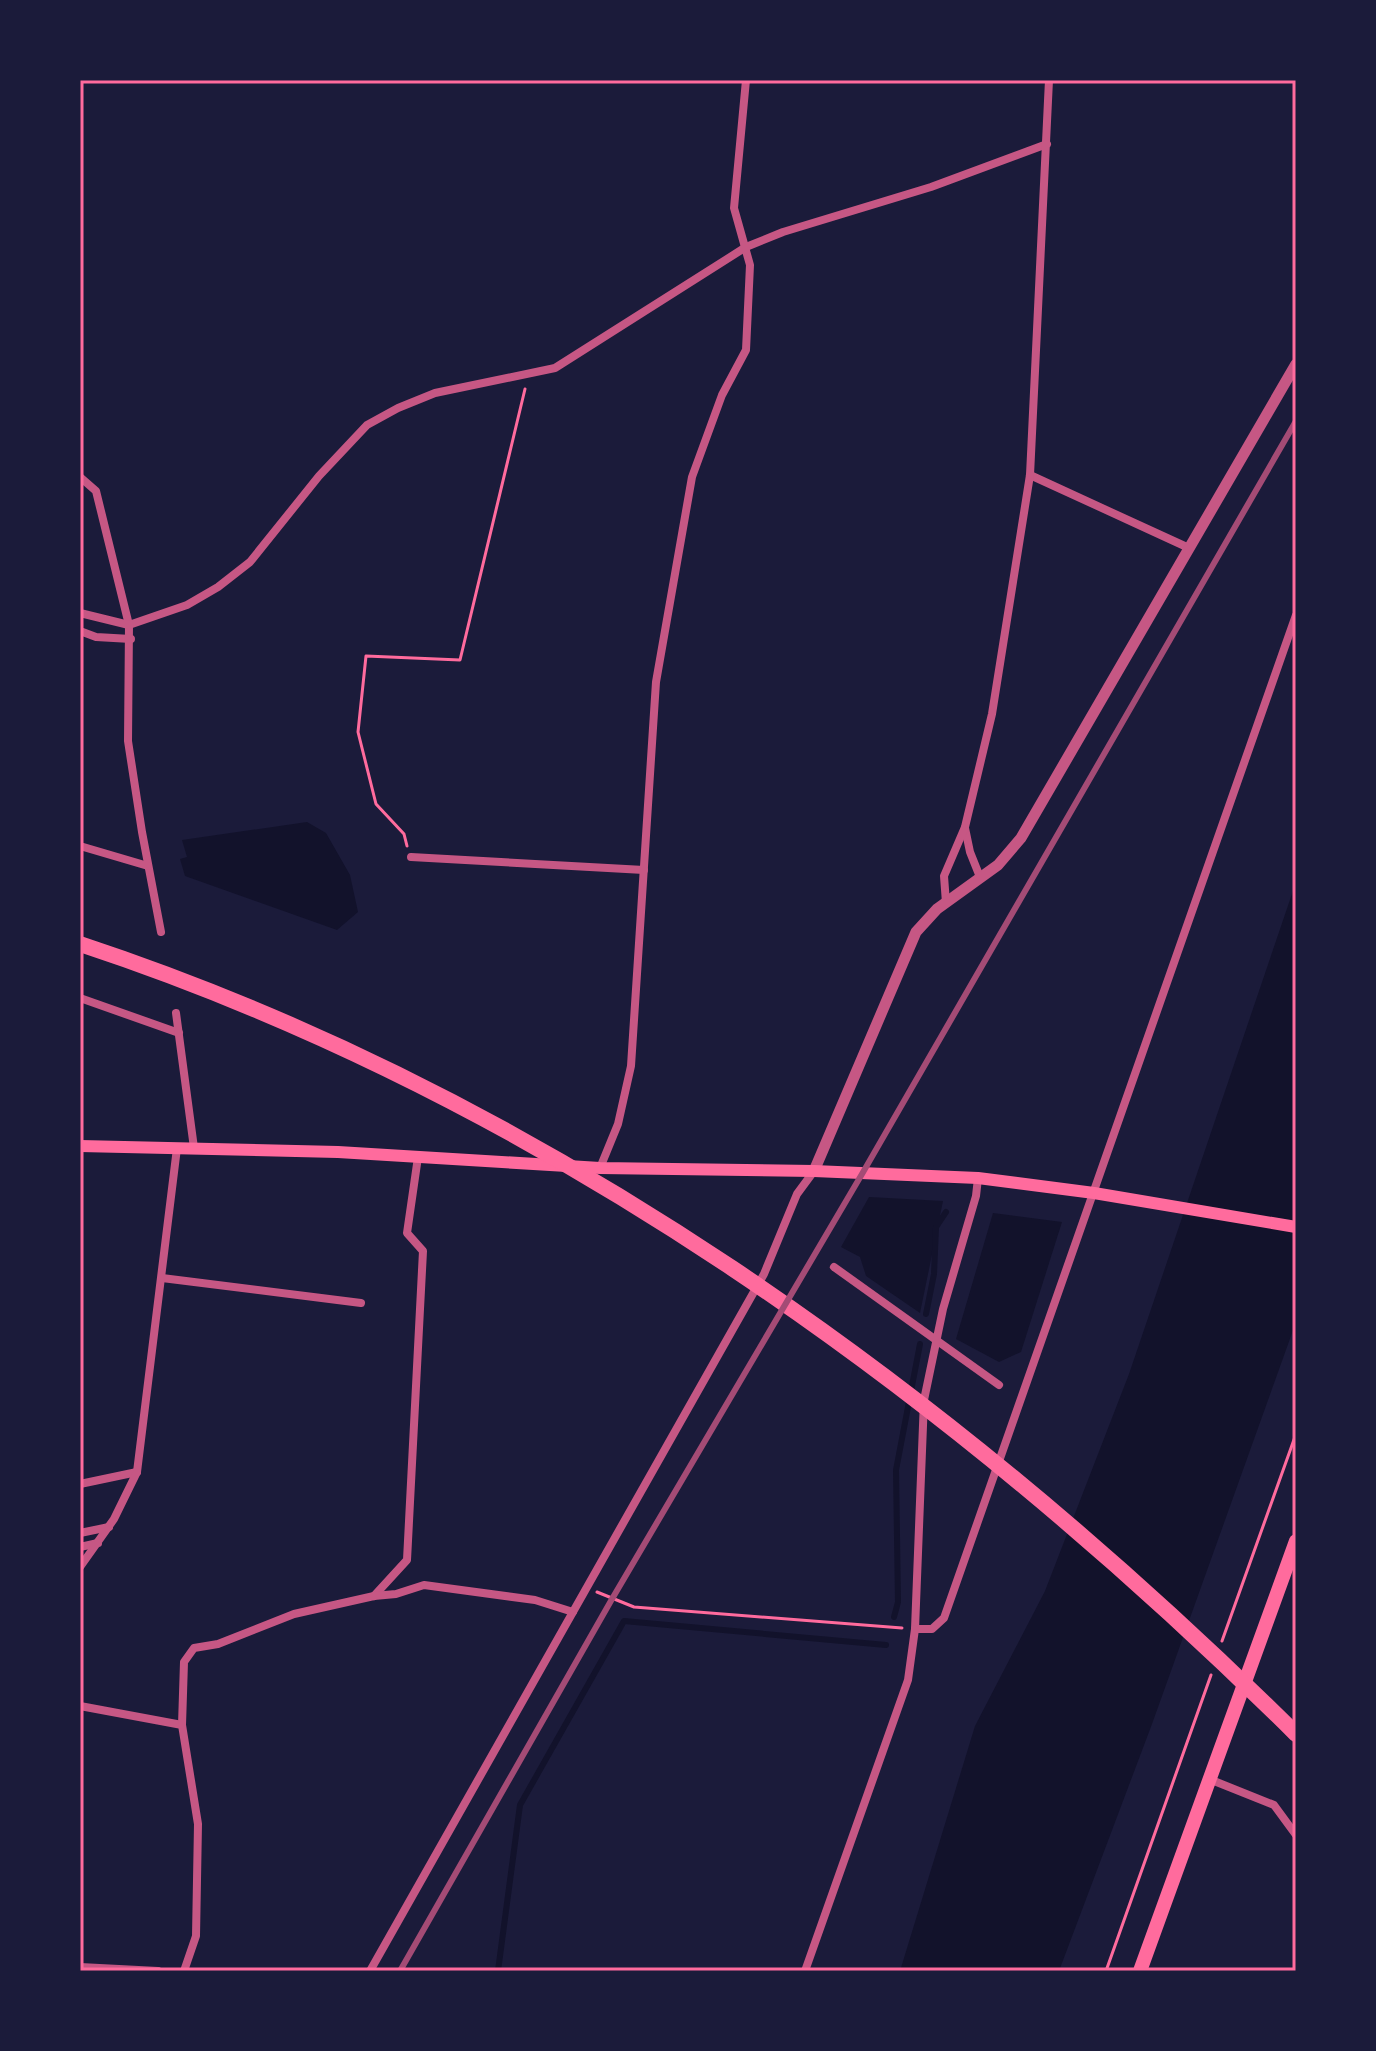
<svg xmlns="http://www.w3.org/2000/svg" width="1376" height="2051" font-family="Jost,sans-serif">
<style>
.water{fill:#12122b}
.lines{fill:none;stroke-linecap:round;stroke-linejoin:round}
.stream{stroke:#12122b;stroke-width:6}
.path{stroke:#ff6b9d;stroke-width:3}
.minor{stroke:#c65784;stroke-width:8}
.tertiary{stroke:#c65784;stroke-width:11}
.secondary{stroke:#ff6b9d;stroke-width:12}
.primary{stroke:#ff6b9d;stroke-width:14}
.motorway{stroke:#ff6b9d;stroke-width:16}
.rail{stroke:#a44b75;stroke-width:6}
.neatline{fill:none;stroke:#ff6b9d;stroke-width:3}
</style>
<rect width="100%" height="100%" fill="#1b1b3a"/>
<g class="water">
<path d="M307 822 326 833 350 875 358 912 337 930 185 876 180 859 187 857 182 840Z"/>
<path d="M1296 882V1322L1152 1724 1059 1971H900L975 1726 1045 1591 1129 1374Z"/>
<path d="M869 1197 943 1201 920 1313 866 1276 860 1257 841 1247Z"/>
<path d="M993 1213 1062 1222 1021 1352 999 1362 956 1339Z"/>
</g>
<g class="lines">
<g class="stream">
<path d="M926 1314 934 1274 936 1227 946 1212"/>
<path d="M894 1617 898 1602 896 1470 920 1344"/>
<path d="M498 1971 520 1805 624 1621 886 1645"/>
</g>
<g class="path">
<path d="M407 846 404 834 376 804 358 732 366 656 460 660 525 389"/>
<path d="M597 1592 634 1607 902 1628"/>
<path d="M1222 1641 1296 1434"/>
<path d="M1106 1971 1211 1675"/>
</g>
<g class="minor">
<path d="M1030 475 1189 548"/>
<path d="M80 477 96 491 129 625 128 741 142 832 161 932"/>
<path d="M80 613 129 625 187 605 218 587 250 562 319 476 367 425 398 408 435 393 555 368 746 247 783 232 931 187 1047 144"/>
<path d="M80 631 96 637 131 639"/>
<path d="M965 828 970 852 980 877"/>
<path d="M80 846 148 866"/>
<path d="M411 857 644 870"/>
<path d="M946 903 944 876 965 827 992 714 1030 475 1049 80"/>
<path d="M80 998 179 1033"/>
<path d="M176 1013 194 1148"/>
<path d="M600 1168 618 1124 631 1066 656 682 692 477 722 395 746 350 750 265 734 208 746 80"/>
<path d="M834 1267 999 1385"/>
<path d="M162 1278 361 1303"/>
<path d="M80 1484 137 1472"/>
<path d="M80 1533 109 1527"/>
<path d="M80 1547 98 1543"/>
<path d="M80 1567 114 1519 137 1472 177 1148"/>
<path d="M374 1596 407 1560 423 1251 407 1233 418 1157"/>
<path d="M915 1629 924 1400 943 1309 976 1196 978 1178"/>
<path d="M80 1706 182 1725 198 1824 196 1936 184 1971"/>
<path d="M182 1725 184 1662 194 1648 218 1644 294 1614 374 1596 396 1594 424 1585 535 1600 573 1612"/>
<path d="M1209 1779 1274 1805 1296 1835"/>
<path d="M80 1967 158 1971"/>
<path d="M370 1971 764 1274 797 1194 814 1171"/>
<path d="M805 1971 908 1680 915 1629H932L944 1618 1296 615"/>
</g>
<path class="tertiary" d="M814 1171 916 932 937 909 998 865 1021 838 1296 364"/>
<path class="secondary" d="M80 1146 338 1152 600 1168 814 1171 978 1178 1094 1193 1296 1227"/>
<path class="primary" d="M1140 1971 1296 1541"/>
<path class="motorway" d="M80 944C543 1097 952 1393 1296 1734"/>
<path class="rail" d="M400 1971 612 1599 862 1174 1296 421"/>
</g>
<rect width="1376" height="2051" fill="none" stroke="#1b1b3a" stroke-width="164"/>
<rect x="82" y="82" width="1212" height="1887" class="neatline"/>
</svg>
